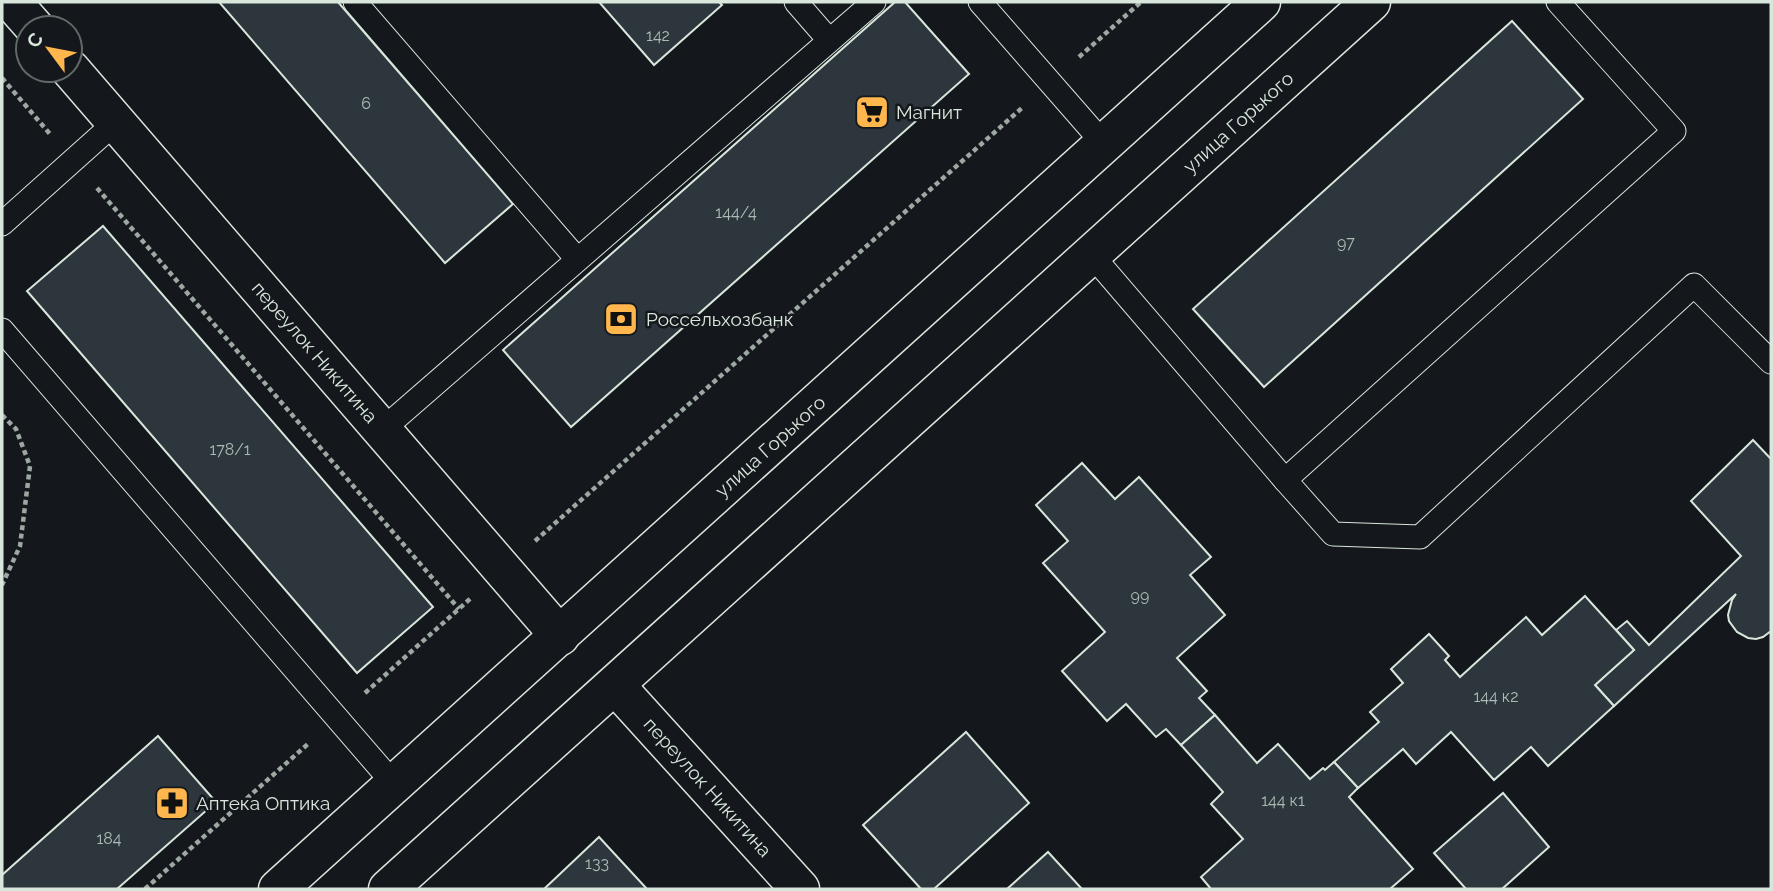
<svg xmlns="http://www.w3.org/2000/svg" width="1773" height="891" font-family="Raleway,sans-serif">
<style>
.building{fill:#2c363c;stroke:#d8e6dc;stroke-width:2}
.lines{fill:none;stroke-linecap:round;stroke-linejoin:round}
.service-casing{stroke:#d8e6dc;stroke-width:25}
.minor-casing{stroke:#d8e6dc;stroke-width:41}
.primary-casing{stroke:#d8e6dc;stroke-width:41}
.path{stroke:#9da8a2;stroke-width:4.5;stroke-dasharray:5 3.5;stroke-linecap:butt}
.service{stroke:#14181c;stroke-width:23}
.minor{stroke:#14181c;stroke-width:38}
.primary{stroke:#14181c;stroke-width:38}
.labels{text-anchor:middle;stroke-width:5;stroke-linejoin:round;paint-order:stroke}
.number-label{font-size:16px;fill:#adbab4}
.poi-label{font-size:19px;fill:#d8e6dc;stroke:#14181c;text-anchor:start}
.street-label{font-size:19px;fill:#d8e6dc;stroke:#14181c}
</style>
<rect width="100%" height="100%" fill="#14181c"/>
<g class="building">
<path d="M219 2H338L513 204 445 263Z"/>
<path d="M599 2H719L722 5 654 65Z"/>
<path d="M895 2H905L969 74 571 427 503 350Z"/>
<path d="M1512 21 1583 99 1264 387 1193 309Z"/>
<path d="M103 226 433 607 357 673 27 291Z"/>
<path d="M1753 440 1771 459V631L1763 637 1756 639 1748 638 1737 632 1729 621 1728 615 1732 600 1736 594 1614 706 1595 685 1634 650 1616 630 1627 621 1649 645 1741 556 1691 501Z"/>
<path d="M1082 463 1115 499 1139 477 1211 557 1190 575 1225 615 1177 658 1207 691 1199 698 1215 715 1181 745 1166 729 1156 737 1126 704 1107 721 1062 671 1105 632 1043 563 1068 541 1036 505Z"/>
<path d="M1585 596 1634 650 1595 685 1614 706 1548 766 1531 747 1494 780 1451 732 1416 764 1403 749 1358 788 1334 762 1379 722 1370 712 1403 683 1391 669 1429 634 1449 656 1445 660 1460 677 1526 617 1542 635Z"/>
<path d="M1215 715 1257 763 1278 744 1310 779 1323 768 1325 770 1334 762 1358 788 1349 797 1413 869 1390 889H1211L1201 877 1243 839 1211 804 1223 792 1181 745Z"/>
<path d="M966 732 1029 803 934 889H921L863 825Z"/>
<path d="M158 736 216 802 117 889H2V875Z"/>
<path d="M1503 793 1549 847 1502 889H1466L1434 853Z"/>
<path d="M599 837 647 889H544Z"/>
<path d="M1048 852 1082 889H1007Z"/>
</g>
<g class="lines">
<g class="service-casing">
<g id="service">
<path d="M355 2 577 259"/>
<path d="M796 2 829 40"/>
<path d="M980 2 1104 144"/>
<path d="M2 224 116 122"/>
<path d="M1091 254 1285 480 1674 131 1558 2"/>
<path d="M2 330 394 784"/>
<path d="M382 430 874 2"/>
<path d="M1285 480 1333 534 1420 537 1694 285 1771 362"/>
</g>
</g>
<g class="minor-casing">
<g id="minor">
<path d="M12 2 35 28"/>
<path d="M70 69 560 636"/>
<path d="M615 685 800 889"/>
</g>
</g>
<g class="primary-casing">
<g id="primary">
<path d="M278 889 1261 2"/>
<path d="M388 889 1371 2"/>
</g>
</g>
<g class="path">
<path d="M1079 57 1141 2"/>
<path d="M2 78 50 134"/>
<path d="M97 188 459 609"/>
<path d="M2 415 16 429 30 466 20 546 2 585"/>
<path d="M535 541 1023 107"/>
<path d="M365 693 471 598"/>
<path d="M145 889 309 743"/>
</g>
<use href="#service" class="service"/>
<use href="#minor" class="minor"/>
<use href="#primary" class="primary"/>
</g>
<defs>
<g id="supermarket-square" transform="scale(1.75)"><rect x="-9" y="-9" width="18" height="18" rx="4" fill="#ffb74d" stroke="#14181c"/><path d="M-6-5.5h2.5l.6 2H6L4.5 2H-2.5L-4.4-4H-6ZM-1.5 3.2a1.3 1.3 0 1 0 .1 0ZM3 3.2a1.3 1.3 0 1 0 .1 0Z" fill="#111"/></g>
<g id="bank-square" transform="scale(1.75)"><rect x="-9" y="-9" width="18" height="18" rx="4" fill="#ffb74d" stroke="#14181c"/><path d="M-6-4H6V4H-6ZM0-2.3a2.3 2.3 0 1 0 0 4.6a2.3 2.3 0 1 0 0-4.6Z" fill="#111"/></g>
<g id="pharmacy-square" transform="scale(1.75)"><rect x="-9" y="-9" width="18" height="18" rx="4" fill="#ffb74d" stroke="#14181c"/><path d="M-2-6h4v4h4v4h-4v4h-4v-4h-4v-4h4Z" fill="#111"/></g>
</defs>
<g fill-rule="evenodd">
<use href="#supermarket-square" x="872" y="112"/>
<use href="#bank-square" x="621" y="319"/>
<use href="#pharmacy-square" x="172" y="803"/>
</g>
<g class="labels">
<g class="number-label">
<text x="658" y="41">142</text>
<text x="366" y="109">6</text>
<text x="736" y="218">144/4</text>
<text x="1346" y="248">97</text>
<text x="230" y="455">178/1</text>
<text x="1140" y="601">99</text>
<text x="1496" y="702">144 к2</text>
<text x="1283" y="806">144 к1</text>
<text x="109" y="844">184</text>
<text x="597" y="869">133</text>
</g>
<g class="poi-label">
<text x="896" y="119">Магнит</text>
<text x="646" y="326">Россельхозбанк</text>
<text x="196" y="810">Аптека Оптика</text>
</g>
<g class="street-label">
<text transform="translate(1238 122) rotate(-42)" y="7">улица Горького</text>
<text transform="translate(315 352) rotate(49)" y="7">переулок Никитина</text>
<text transform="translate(770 446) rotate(-42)" y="7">улица Горького</text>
<text transform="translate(708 787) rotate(48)" y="7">переулок Никитина</text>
</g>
</g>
<rect width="1773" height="891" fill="none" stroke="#d8e6dc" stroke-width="7"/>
<g transform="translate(49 49) rotate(302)"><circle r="33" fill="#14181c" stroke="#626a69" stroke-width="2"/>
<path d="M0-5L12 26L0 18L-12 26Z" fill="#ffb74d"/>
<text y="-10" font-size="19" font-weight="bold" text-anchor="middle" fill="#d8e6dc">С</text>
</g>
</svg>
